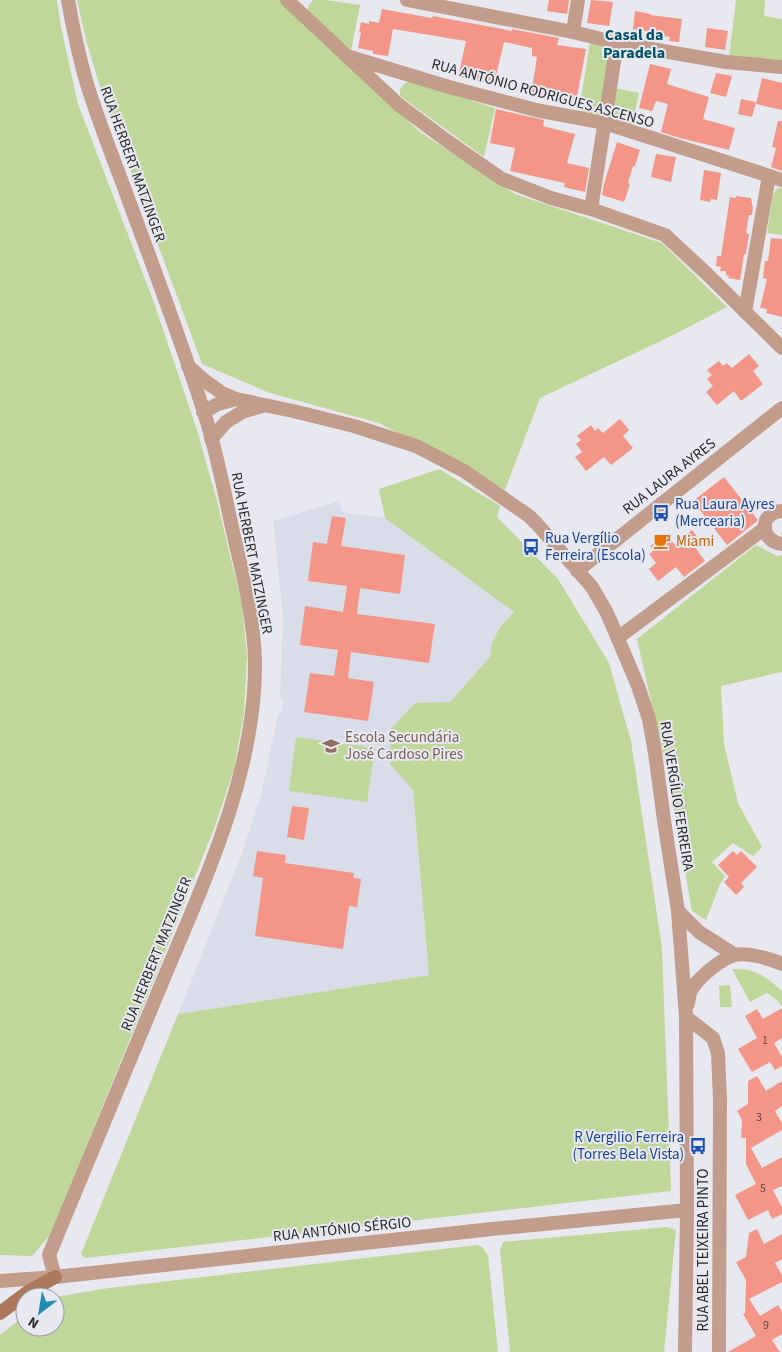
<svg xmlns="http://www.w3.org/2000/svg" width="782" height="1352" font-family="'Source Sans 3',sans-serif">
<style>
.built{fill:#d9ddea}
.green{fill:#bfd798}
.building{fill:#f39688}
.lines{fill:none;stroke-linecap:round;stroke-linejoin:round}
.minor{stroke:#c29d8b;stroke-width:14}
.tertiary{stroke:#c29d8b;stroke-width:14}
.secondary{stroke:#ad785c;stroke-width:14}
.labels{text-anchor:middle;stroke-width:4;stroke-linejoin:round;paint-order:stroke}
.number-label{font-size:12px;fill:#5c4543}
.street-label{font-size:15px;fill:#292a2c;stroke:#e8e9f0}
.transit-label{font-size:15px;fill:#164399;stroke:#e8e9f0;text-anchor:start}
.food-label{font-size:15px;fill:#c56008;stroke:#e8e9f0;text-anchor:start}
.education-label{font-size:15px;fill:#785e54;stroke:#e8e9f0;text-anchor:start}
.neighbourhood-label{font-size:16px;font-weight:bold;fill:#00516b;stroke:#e8e9f0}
</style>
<rect width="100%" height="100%" fill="#e8e9f0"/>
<path class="built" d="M339 501 342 512 385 518 514 612 500 627 492 643 490 657 450 702 415 703 390 764 413 790 429 975 178 1014 242 853 261 795 278 714 282 710 283 702 280 696 283 618 273 521Z"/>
<g class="green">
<path d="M0 0H57L61 27 78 104 153 300 197 430 217 501 242 605 247 657 244 713 234 769 215 826 156 975 50 1235 32 1256 0 1255Z"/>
<path d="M77 0H280L420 132 515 194 662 243 727 307 669 337 540 398 505 490 379 423 270 393 202 364 101 90 86 40Z"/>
<path d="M313 0H325L360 5 351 51 307 12 309 5Z"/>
<path d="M736 0H765L764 16 782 19V60L729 57Z"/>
<path d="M590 42 610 48 600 113 596 115 579 111Z"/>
<path d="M409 81 495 108 484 157 400 96V90L403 85Z"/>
<path d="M615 88 639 93 632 127 613 120Z"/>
<path d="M777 188H782V235L767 233 773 195Z"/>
<path d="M439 469 500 506 497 517 558 579 609 663 631 741 662 948 671 1191 85 1258 81 1254 178 1014 429 975 413 790 390 764 391 729 415 703 450 702 490 657 492 643 500 627 514 612 385 518 379 489Z"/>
<path d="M756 545 777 556 782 555V672L721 686 724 744 738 803 762 847 753 856 733 843 712 862 725 876 720 884 706 920 692 911 669 781 637 639Z"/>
<path d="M296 737 375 748 367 802 289 791Z"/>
<path d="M732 969C737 969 743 969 748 970 760 972 773 983 782 991V1007L777 1000 767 993 750 1002Z"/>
<path d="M730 985 732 1007H720L719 986Z"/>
<path d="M667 1227 676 1230 664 1352H510L500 1250 503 1242Z"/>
<path d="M477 1245 482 1247 488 1255 498 1352H0V1335L25 1315V1327H55V1298L61 1296 109 1288Z"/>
</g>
<g class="building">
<path d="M549 0H569L567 14 547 11Z"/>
<path d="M591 0 613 2 609 26 587 23Z"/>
<path d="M382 9 432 18 433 16 512 31V29L559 38 557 45 586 49 576 102 547 97 546 100 531 95 537 57 532 56V48L504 42 494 84 458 77 466 41 393 29 388 56 373 54V51L358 48 361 32H359L361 22 369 24V21L379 23Z"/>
<path d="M635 11 651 14 650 15 682 19 679 42 669 41 670 37 663 36V34L633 29Z"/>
<path d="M707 28 728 31 725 50 705 47Z"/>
<path d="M650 64 671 69 667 84 709 97 703 119 735 128 729 150 680 138 661 132 668 104 656 101 652 111 639 108Z"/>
<path d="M716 73 732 76 726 97 710 93Z"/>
<path d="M762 78 782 83V110L756 104Z"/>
<path d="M741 99 756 102 752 117 738 114Z"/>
<path d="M496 109 544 120 543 126 575 134 567 163 589 168 585 192 564 187 565 183 510 171 515 148 490 143Z"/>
<path d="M778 121H782V171L771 167 776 148 772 147Z"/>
<path d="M617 142 640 150 635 166H633L628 183 630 184 624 202 602 195 604 184Z"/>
<path d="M656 154 676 157 671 182 651 177Z"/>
<path d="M704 170 721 173 717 200 711 199 710 202 700 200Z"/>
<path d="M736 196 751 198V201H752V206H753L752 215H749L746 233 749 234 746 254H744L740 280 728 278 729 276 726 275V271H720L721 267 716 266 717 256H721L730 197 736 198Z"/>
<path d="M771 238 782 239V317L766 313 767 309 760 308 767 279 763 278 765 261H768Z"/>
<path d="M749 354 759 366 753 371 763 384 741 401 734 391 717 405 706 392 713 386 707 379 712 375 707 370 719 361 723 366 727 363 732 368Z"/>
<path d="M620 419 629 430 623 436 633 448 611 465 604 457 586 471 575 457 582 452 576 444 581 440 577 436 591 425 595 431 598 428 603 433Z"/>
<path d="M724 477 757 519V521L727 545 693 501Z"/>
<path d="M332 516 346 518 341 546 405 555 400 594 360 588 357 614 435 624 429 663 351 652 348 678 374 682 368 721 304 712 310 673 334 676 338 650 300 645 305 606 343 612 347 586 308 581 313 542 327 544Z"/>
<path d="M692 530 701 542 695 547 705 561 684 577 676 567 658 581 649 569 656 563 649 554 654 550 650 546 662 537 666 542 670 539 674 544Z"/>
<path d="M292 806 309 808 304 840 287 837Z"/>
<path d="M257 851 286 855 285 863 354 873 353 878 361 879 357 907 349 906 343 949 255 936 263 878 253 876Z"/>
<path d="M733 851 737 855 741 851 757 867 741 883 744 887 736 895 724 882 729 877 718 865Z"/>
<path d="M782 1008V1038L774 1043 782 1057V1066L775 1070 770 1062 752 1072 738 1049 757 1038 745 1016 757 1009 763 1019Z"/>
<path d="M757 1076 766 1091 782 1081V1106L775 1111 782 1123V1130L751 1148 762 1168 782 1157V1186L773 1190 782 1208V1214L772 1219 768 1210 748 1220 735 1195 756 1184 746 1164V1138H741L742 1120 737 1111 748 1104V1081Z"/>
<path d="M757 1229 764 1244 782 1234V1259L775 1263 782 1275V1282L749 1299 760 1316 778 1305 782 1312V1334L772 1340 780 1352H728L756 1336 743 1314 745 1313 746 1280 736 1262 746 1257 749 1233Z"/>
</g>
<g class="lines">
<g class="minor">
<path d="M287 0 399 105 450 143 502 179 551 198 591 209 665 235 707 274 782 348"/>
<path d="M407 0 573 32 617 43 726 62 782 67"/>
<path d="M573 32 578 0"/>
<path d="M350 57 449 87 536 110 605 123 782 180"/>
<path d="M591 209 617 43"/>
<path d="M745 312 769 176"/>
<path d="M188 366 205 381 222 393 236 399 293 411 354 426 416 446 464 471 529 516 537 524 592 587 607 613 638 686 649 719 655 753 664 820 678 911 686 1017 687 1210 685 1352"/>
<path d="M203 412 218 404 236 399"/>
<path d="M211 439 226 422 242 412 262 406"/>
<path d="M782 511C759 512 759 541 782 544"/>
<path d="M577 571 782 408"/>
<path d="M619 637 765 528"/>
<path d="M678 911 699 932 735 955"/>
<path d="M688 1004C689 999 689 993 692 989 699 977 722 958 735 955 747 952 771 959 782 964"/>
<path d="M686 1017 713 1038 718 1053 720 1100 719 1352"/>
</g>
<g class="tertiary">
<path d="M55 1277 49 1255C86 1165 124 1075 161 985 203 884 256 774 255 662 254 618 243 575 233 532 225 495 218 458 207 422 183 344 153 267 125 190 112 155 98 120 87 84 79 57 73 28 68 0"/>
<path d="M0 1281 55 1277 492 1229 687 1210"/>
</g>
<path class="secondary" d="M0 1313 28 1292 55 1277"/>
</g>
<defs>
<g id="bus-bare" transform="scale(1.35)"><path d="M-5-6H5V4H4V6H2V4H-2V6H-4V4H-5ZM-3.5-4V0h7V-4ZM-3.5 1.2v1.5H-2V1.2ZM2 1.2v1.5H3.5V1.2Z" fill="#1a4fb4" stroke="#e8e9f0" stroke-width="2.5" paint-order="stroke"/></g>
<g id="cafe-bare" transform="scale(1.35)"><path d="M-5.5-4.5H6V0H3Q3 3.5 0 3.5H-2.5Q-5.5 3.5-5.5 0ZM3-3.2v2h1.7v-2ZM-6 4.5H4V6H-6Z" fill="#e8710a" stroke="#e8e9f0" stroke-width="2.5" paint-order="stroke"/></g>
<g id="school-bare" transform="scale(1.35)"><path d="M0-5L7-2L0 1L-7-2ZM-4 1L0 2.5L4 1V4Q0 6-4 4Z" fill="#8d6e63" stroke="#e8e9f0" stroke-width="2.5" paint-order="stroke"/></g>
</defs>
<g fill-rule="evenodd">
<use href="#bus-bare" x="661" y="513"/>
<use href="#cafe-bare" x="662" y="541"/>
<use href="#bus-bare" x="531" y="547"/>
<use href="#school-bare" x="331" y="746"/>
<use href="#bus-bare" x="698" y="1146"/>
</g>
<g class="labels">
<g class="number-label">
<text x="765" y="1044">1</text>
<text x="759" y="1121">3</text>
<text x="763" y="1192">5</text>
<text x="766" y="1329">9</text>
</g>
<g class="street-label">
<text transform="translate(543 93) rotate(15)" y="5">RUA ANTÓNIO RODRIGUES ASCENSO</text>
<text transform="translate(133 164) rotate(70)" y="5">RUA HERBERT MATZINGER</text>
<text transform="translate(669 476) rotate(-38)" y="5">RUA LAURA AYRES</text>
<text transform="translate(252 553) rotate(79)" y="5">RUA HERBERT MATZINGER</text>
<text transform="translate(677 796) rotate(81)" y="5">RUA VERGÍLIO FERREIRA</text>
<text transform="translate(156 954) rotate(-68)" y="5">RUA HERBERT MATZINGER</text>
<text transform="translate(342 1229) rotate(-6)" y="5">RUA ANTÓNIO SÉRGIO</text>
<text transform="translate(703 1250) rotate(-90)" y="5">RUA ABEL TEIXEIRA PINTO</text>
</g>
<g class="transit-label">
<text x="675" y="509">Rua Laura Ayres<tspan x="675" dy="17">(Mercearia)</tspan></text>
<text x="545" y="543">Rua Vergílio<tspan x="545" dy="17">Ferreira (Escola)</tspan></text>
<text x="684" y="1142" text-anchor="end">R Vergilio Ferreira<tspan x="684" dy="17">(Torres Bela Vista)</tspan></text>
</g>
<g class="food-label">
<text x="676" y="546">Miami</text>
</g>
<g class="education-label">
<text x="345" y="742">Escola Secundária<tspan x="345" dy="17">José Cardoso Pires</tspan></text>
</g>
<g class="neighbourhood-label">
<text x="634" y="40">Casal da<tspan x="634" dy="18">Paradela</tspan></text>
</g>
</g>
<g transform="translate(40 1312) rotate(211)"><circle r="24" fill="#e8e9f0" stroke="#9c9da2"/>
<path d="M0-4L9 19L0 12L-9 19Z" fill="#218ab2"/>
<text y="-8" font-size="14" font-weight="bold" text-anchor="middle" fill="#292a2c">N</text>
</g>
</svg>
